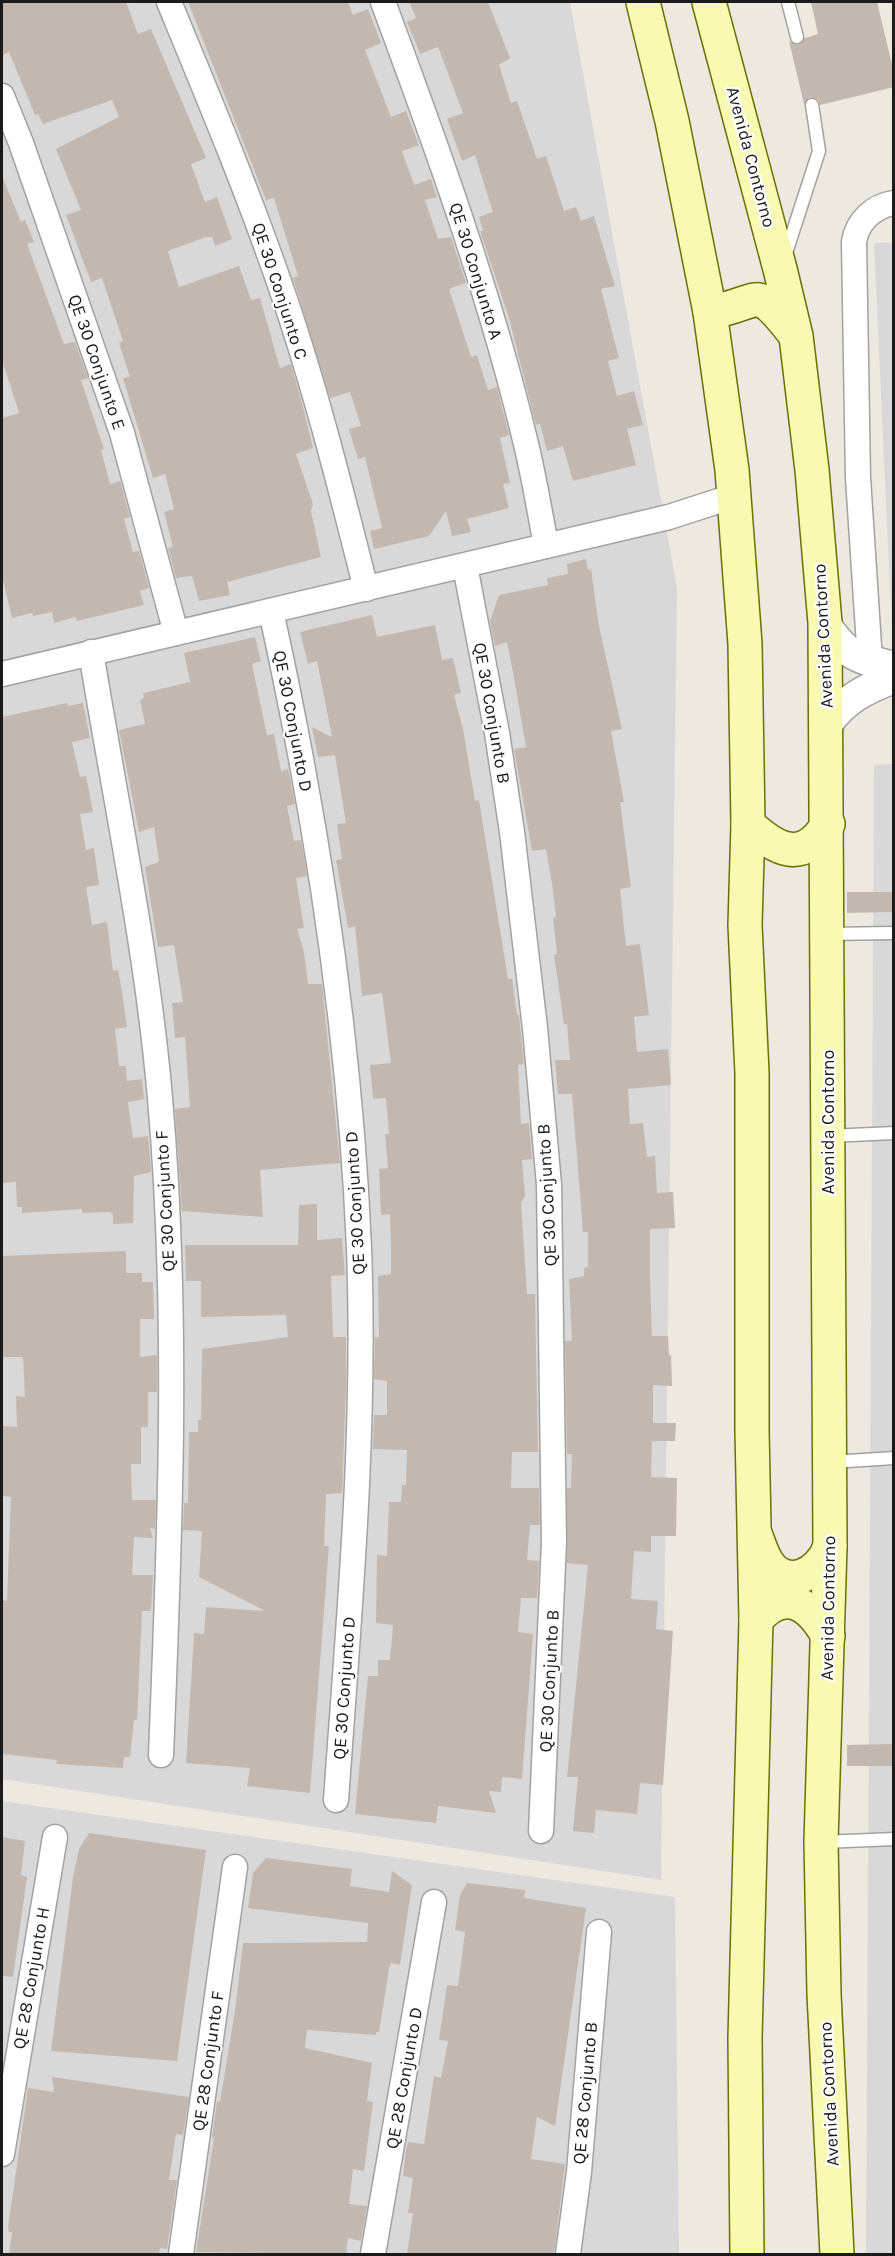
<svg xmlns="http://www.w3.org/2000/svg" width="895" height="2256" font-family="Karla,sans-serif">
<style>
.residential{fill:#d9d8d8}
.building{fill:#c2b8b0}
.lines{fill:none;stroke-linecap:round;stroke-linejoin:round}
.service-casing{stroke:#a2a2a2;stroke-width:15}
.minor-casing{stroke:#a2a2a2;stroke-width:27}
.tertiary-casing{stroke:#a2a2a2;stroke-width:33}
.secondary-casing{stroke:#687203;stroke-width:36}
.service{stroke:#fff;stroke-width:12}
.minor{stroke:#fff;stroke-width:24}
.tertiary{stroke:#fff;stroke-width:30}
.secondary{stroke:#f8fab2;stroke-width:33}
.labels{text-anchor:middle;stroke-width:4.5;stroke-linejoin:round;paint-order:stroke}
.street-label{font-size:18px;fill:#1b1b1b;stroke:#fff}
</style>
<rect width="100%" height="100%" fill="#ede9e0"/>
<g class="residential">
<path d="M2 2H570L677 588 661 1880 2 1779Z"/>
<path d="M874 243H893V632H892Z"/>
<path d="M893 764 894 2254H866L874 765Z"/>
<path d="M2 1801 675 1897 679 2254H2Z"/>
</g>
<g class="building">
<path d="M2 2H126L138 34 151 29 206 158 191 164 205 202 217 197 232 239 215 246 212 237H206L168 251 179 287 239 266 251 300 260 298 280 368 291 364 302 403 313 448 296 454 313 504 311 511 321 557 227 582 230 595 199 601 192 576 176 578 168 548 173 547 164 512 174 509 165 474 153 478 123 378 130 377 119 343 123 341 102 278 91 282 66 215 81 210 56 149 119 117 112 100 43 124 38 114 35 115 9 52 2 55Z"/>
<path d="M188 2H348L353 15 368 9 381 43 365 50 391 117 406 111 419 145 402 151 414 185 431 179 437 197 425 200 438 239 451 237 466 283 449 289 471 357 477 355 488 390 497 387 509 435 500 438 510 483 503 484 509 508 467 519 471 532 452 536 446 511 429 536 374 549 370 531 382 528 365 457 358 459 349 429 361 426 350 392 330 398 293 278 298 276 274 198 266 200Z"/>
<path d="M409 2H488L510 58 499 65 511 103 517 101 537 159 546 156 564 211 576 207 581 221 594 216 615 286 601 289 619 358 608 361 617 396 634 391 643 425 627 429 636 465 573 481 563 446 547 451 540 424 536 425 509 318 480 231H483L479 217 493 212 475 155 462 161 447 119 463 113 438 47 420 54 407 22 416 18Z"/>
<path d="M811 2H877L894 73V87L820 105 818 99 810 97 804 104 789 41 798 45 805 38 818 34Z"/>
<path d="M2 176 21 222 25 220 34 242 27 244 64 344 75 342 88 378 81 380 104 449 101 450 110 484 120 481 130 517 124 519 133 552 139 551 149 588 140 591 144 605 77 621 76 617 54 623 52 612 33 616 32 613 12 618 2 576V418L19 413 2 360Z"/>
<path d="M586 559 588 570 591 569 599 626 622 729 611 731 624 802H620L631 887 620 889 626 946 640 944 649 1015 634 1017 637 1052 668 1049 671 1085 628 1089 630 1124 643 1123 647 1157 655 1156 657 1193 673 1192 675 1228 650 1229V1278L652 1336H668L669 1355H671L672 1386 653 1385V1423H676L675 1441H652L651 1477 677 1478 676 1536H651V1552L634 1551 631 1599 658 1601 656 1629 673 1631 663 1785 640 1783 637 1814 596 1810 594 1833 573 1831 578 1777H567L588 1565 567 1563V1488H571L572 1454H567L565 1341H572L569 1279 584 1276V1268L588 1267V1232H583L572 1094H558L555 1060H570L567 1024H564L554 955 557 954 553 918 556 917 552 884 546 849 532 851 514 749 526 747 514 678 507 642 495 646 490 621 499 595 548 585 547 578 568 574 567 564Z"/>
<path d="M372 615 377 637 435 625 442 660 453 658 461 693 454 695 463 729 475 801 479 800 508 979H512L517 1015H519L524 1064 518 1065 521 1124 529 1123 532 1159 522 1160 525 1196 521 1203 527 1294H535L538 1452H512L511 1488H539L540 1525H530L527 1560 539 1561 537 1598H521L518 1632 533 1634 522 1779 502 1777 501 1792 489 1791 496 1813 438 1806 436 1823 355 1814 368 1676H378V1660H390L393 1625 376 1623 377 1555 387 1556 389 1502H401L402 1485H406L407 1450 373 1449 374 1415H387V1381L374 1379 375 1337H379L378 1276 391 1274V1247L390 1214 381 1215 379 1169 388 1168 385 1134H389L386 1098 373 1099 370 1065 391 1063 382 993 362 996 355 926 348 928 336 860 342 859 337 824 346 823 338 774 335 755 318 757 312 727 332 737 317 661 308 664 300 632Z"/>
<path d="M255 637 261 661 252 664 267 735 274 734 281 771 288 769 295 804 287 806 294 841 301 840 304 857 307 876 296 878 304 928 297 929 304 952 308 984H322L340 1163 260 1170 263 1217 182 1211 175 1109 190 1107 185 1037 175 1038 172 1003 183 1002 174 945 158 947 145 867 159 862 154 827 139 832 119 730 145 724 140 700 144 698 143 693 190 682 184 653Z"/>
<path d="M67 703 68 706 83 703 90 738 72 742 80 777 86 776 93 812 80 814 86 850 94 848 99 885 86 887 92 925 107 922 113 971 118 970 122 992 127 1027 115 1029 119 1066H126L127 1081 142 1079 144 1099 128 1102 133 1138 148 1136 151 1172 134 1176 133 1223 113 1224V1214L110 1212 82 1213V1209L22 1213V1207H17L16 1182 3 1183 2 717Z"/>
<path d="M847 892H894V912L847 913Z"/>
<path d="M317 1204V1240L342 1238 345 1275 331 1276 333 1337H346V1386L342 1493 326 1494 324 1546H329L310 1793 247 1786 250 1768 186 1763 194 1633 204 1634 206 1607 265 1611 199 1577 202 1531 183 1530 184 1503H188L189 1432H198V1420H201L202 1349 288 1337 286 1315 201 1317V1281H186L185 1245H298L299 1205Z"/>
<path d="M126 1251V1273H142V1282H153L154 1319H140V1357L157 1355V1392H148V1427H141V1464H131L132 1500H156L155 1529 150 1528 153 1538 134 1537 132 1575H153L151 1611H142L137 1720H134L130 1757H124L123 1768 56 1764 57 1760 2 1754V1600L7 1601 11 1497 2 1496V1426L17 1427 16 1396 25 1397 23 1357H2V1256Z"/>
<path d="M894 1744V1766H847V1745Z"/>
<path d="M89 1833 206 1850 177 2061 51 2051 73 1877 79 1849Z"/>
<path d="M2 1837 25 1841 21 1875 27 1877 13 1977 2 1976Z"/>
<path d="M266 1858 352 1869 350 1886 389 1892 392 1871 412 1885 400 1965 390 1963 379 2032H376V2035L307 2030 305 2048 372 2063 367 2101 373 2102 364 2171 353 2169 349 2204 367 2206 361 2241 348 2238 346 2254 196 2252 214 2138H212L217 2101 220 2102 235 2011 243 1943 367 1942 368 1923 248 1908 253 1873Z"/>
<path d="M467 1883 525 1890 524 1898 586 1908 555 2126 537 2117 531 2159 565 2164 554 2254H407L413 2213H408L413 2178 403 2176 406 2150 408 2142 424 2144 434 2076 441 2078 448 2041 439 2040 447 1985 458 1986 465 1932 455 1930 460 1895Z"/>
<path d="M52 2077 189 2097 183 2135 176 2134 169 2180H177L167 2249 160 2248 159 2254H9L12 2232H9L8 2227 28 2088 54 2092Z"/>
</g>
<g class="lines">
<g class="service-casing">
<g id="service">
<path d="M788 2 797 37"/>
<path d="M785 256 819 151 812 105"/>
<path d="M828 934 894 933"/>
<path d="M829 1136 894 1133"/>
<path d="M832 1462 894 1458"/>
<path d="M823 1842 894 1839"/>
</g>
</g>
<g class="minor-casing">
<g id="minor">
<path d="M169 2C207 94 246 187 279 282 314 382 340 486 366 589"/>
<path d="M383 2C437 147 490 293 526 444 534 477 540 512 546 546"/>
<path d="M2 96 21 143 122 433 176 633"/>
<path d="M465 566 497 733 512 832 535 1028 549 1185 554 1542 541 1831"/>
<path d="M271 611C317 820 350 1034 359 1248 366 1432 349 1616 336 1800"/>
<path d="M91 652C115 800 147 948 160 1098 179 1316 170 1536 161 1755"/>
<path d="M870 661 858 478 854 242C857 222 873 206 894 203"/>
<path d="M2 674 669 517 734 496"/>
<path d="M2 2154 55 1837"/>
<path d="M181 2254 235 1867"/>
<path d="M373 2254 434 1902"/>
<path d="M568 2254 579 2172 599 1932"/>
</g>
</g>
<g class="tertiary-casing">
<g id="tertiary">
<path d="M825 623C845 656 857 658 894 667"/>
<path d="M827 724C845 699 865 689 894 678"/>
</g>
</g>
<g class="secondary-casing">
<g id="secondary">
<path d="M643 2 672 121 710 312 732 470 745 644 748 824 745 925 752 1073V1431L756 1620 745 2038 747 2254"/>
<path d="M709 2 780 269 796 336 812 470 825 623 830 1546 821 1842 824 1994 837 2254"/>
<path d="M710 312C762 304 753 281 793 332"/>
<path d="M748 824C776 850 803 865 828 824"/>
<path d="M756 1536C759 1544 762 1554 767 1562 786 1592 821 1574 830 1546"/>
<path d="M756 1620C785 1586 810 1604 828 1636"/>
</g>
</g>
<use href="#service" class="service"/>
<use href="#minor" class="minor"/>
<use href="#tertiary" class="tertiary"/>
<use href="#secondary" class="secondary"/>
</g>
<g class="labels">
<g class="street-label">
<text transform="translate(751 157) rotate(75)" y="6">Avenida Contorno</text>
<text transform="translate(476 271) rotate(73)" y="6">QE 30 Conjunto A</text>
<text transform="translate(280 291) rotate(72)" y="6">QE 30 Conjunto C</text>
<text transform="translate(97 362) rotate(71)" y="6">QE 30 Conjunto E</text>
<text transform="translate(823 636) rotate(-93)" y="6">Avenida Contorno</text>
<text transform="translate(492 713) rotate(80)" y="6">QE 30 Conjunto B</text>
<text transform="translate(293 721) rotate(79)" y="6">QE 30 Conjunto D</text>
<text transform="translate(828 1122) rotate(-90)" y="6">Avenida Contorno</text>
<text transform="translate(547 1195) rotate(-93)" y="6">QE 30 Conjunto B</text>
<text transform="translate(165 1201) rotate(-93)" y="6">QE 30 Conjunto F</text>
<text transform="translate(355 1203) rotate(-93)" y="6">QE 30 Conjunto D</text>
<text transform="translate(828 1608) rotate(-89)" y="6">Avenida Contorno</text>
<text transform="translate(549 1681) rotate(-87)" y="6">QE 30 Conjunto B</text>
<text transform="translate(344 1688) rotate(-86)" y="6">QE 30 Conjunto D</text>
<text transform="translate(31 1978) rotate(-80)" y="6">QE 28 Conjunto H</text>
<text transform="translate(208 2061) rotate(-82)" y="6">QE 28 Conjunto F</text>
<text transform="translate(404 2078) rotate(-80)" y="6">QE 28 Conjunto D</text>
<text transform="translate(585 2093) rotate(-85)" y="6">QE 28 Conjunto B</text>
<text transform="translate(829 2094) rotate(-93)" y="6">Avenida Contorno</text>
</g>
</g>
<rect width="895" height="2256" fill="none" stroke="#1b1b1b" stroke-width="6"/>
</svg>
